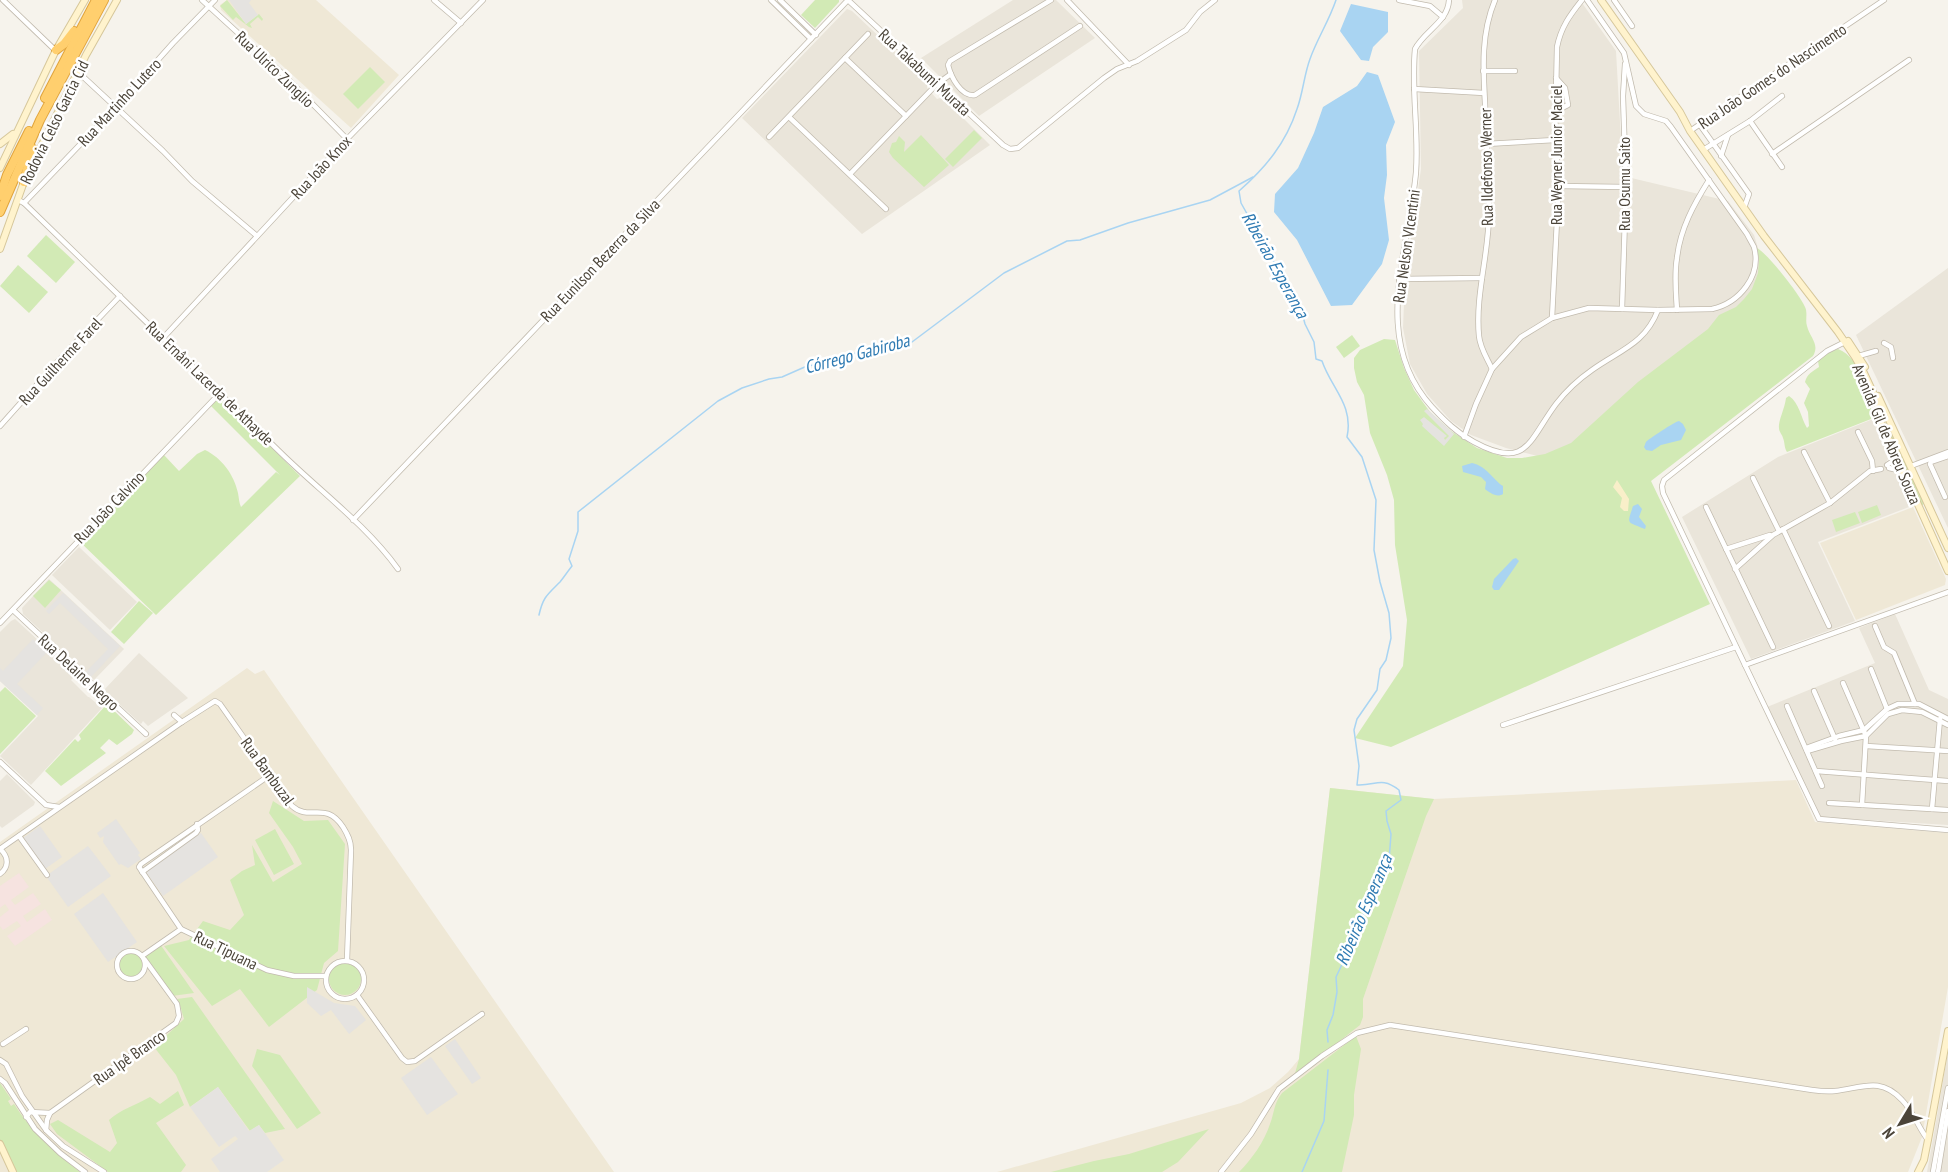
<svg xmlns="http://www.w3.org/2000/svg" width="1948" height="1172" font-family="'PT Sans Narrow',sans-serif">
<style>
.residential{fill:#eae5da}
.education{fill:#efe8d6}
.medical{fill:#f6e3e0}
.green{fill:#d2eab5}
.sand{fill:#f9efc9}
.parking{fill:#e5e3e0}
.water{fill:#a9d4f2}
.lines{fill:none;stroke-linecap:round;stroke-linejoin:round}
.stream{stroke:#a9d4f2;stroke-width:1.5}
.street-casing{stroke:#c2bbae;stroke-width:6}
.secondary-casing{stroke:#d6c79b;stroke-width:8}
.highway-casing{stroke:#e0a43c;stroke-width:10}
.street{stroke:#fff;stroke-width:4.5}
.secondary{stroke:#fff3cd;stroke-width:6}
.highway{stroke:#ffcf6e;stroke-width:8}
.labels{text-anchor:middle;stroke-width:5;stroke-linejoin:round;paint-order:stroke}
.street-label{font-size:16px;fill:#4b4439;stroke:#fff}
.water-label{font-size:18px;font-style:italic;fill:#2e7ab2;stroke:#fff}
</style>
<rect width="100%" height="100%" fill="#f6f3ec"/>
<g class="residential">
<path d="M1013 0H1056L1095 38 979 116 921 58Z"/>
<path d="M1462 0H1580L1616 51 1623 176 1728 201 1754 235 1762 261 1758 281 1748 298 1575 447 1545 458 1506 448 1471 435 1451 421 1427 394 1410 364 1403 328 1405 279 1421 169 1419 51 1463 8Z"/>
<path d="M847 9 852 11 924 79 927 83V88L937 99 940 98 948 103 990 145 862 234 742 118Z"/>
<path d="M1948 268V528L1856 335Z"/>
<path d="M1873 419 1885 444 1884 450 1888 459 1886 462 1891 470 1898 474 1903 483 1901 487 1909 507 1818 542 1855 621 1751 659 1682 517 1778 457Z"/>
<path d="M79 547 137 602 110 630 52 575Z"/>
<path d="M49 579 124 649 94 680 23 614 22 608Z"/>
<path d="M1895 614 1929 690 1948 699V825L1818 817 1767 707 1875 663 1859 628Z"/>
<path d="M15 619 76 675 71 680 88 697H89L102 708 31 785 0 756 38 716 0 681V632L11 621Z"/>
<path d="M139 653 188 698 148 726 143 721 141 724 104 690Z"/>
<path d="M7 774 35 802 34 805 2 828 0 826V781Z"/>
<path d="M1948 1052V1172H1927L1933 1139Z"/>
</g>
<g class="education">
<path d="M227 0H316L399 75 351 128 221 10 220 5Z"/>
<path d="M1913 507 1946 579 1945 585 1856 620 1820 543Z"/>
<path d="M247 668 255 674 264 670 614 1172H0V842Z"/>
<path d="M1796 780 1815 822 1948 833V987L1922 1137 1908 1172H997L1241 1103 1270 1088 1288 1072 1299 1059 1330 788 1434 799Z"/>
</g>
<path class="medical" d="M19 873 29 887 11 900 15 905 33 893 41 904 23 916 27 922 45 909 52 920 15 946 7 936 21 926 17 921 3 930 0 926V917L9 910 5 904 0 908V886Z"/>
<g class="green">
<path d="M227 0 246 24 259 14 263 19 262 21 258 17 250 24 252 28 249 27 236 17 233 20 220 6Z"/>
<path d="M815 0H839V2L815 28 801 15Z"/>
<path d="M370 67 385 82 358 109 343 94Z"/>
<path d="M974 130 982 138 953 167 945 159Z"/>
<path d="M921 135 949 165 924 187 893 158 889 152 892 143 896 142 899 136 905 142 904 152Z"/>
<path d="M46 235 75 262 56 283 27 256Z"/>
<path d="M1757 248C1768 254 1800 295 1805 307 1808 313 1805 320 1807 326 1810 338 1820 344 1813 356L1651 481 1710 604 1391 747 1355 738 1403 666 1407 620 1395 545 1394 500 1387 475 1370 433 1364 395 1357 382 1354 368V358L1360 350 1384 339 1395 340 1404 368 1414 390 1430 412 1451 431 1477 448 1507 458H1522L1545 454 1571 443 1638 382 1708 329 1719 315 1736 307 1744 299 1752 289 1758 273 1759 260Z"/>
<path d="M18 265 48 292 29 313 0 286Z"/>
<path d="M1352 335 1360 346 1344 358 1336 347Z"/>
<path d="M1838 349C1861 358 1870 394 1872 417L1871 419 1787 452C1784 447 1785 443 1783 438 1782 434 1779 432 1779 428 1778 421 1785 408 1786 398L1789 396C1799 402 1801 418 1807 428L1809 426 1808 412 1804 403 1810 389 1805 382C1807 374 1813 371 1819 367L1818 361 1826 353Z"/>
<path d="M220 397 300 476 156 615 80 542 164 455 179 471 197 454 205 450C222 458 234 475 238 493 239 498 239 503 241 507L276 472 280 475 211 406Z"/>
<path d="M1887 423 1924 502 1923 505H1921L1884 425Z"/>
<path d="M1877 505 1881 515 1862 523 1858 512Z"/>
<path d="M1855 512 1860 523 1836 532 1832 520Z"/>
<path d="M49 580 61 590 45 608 33 596Z"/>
<path d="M139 601 153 613 124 644 111 632Z"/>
<path d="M5 687 36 716 0 754V692Z"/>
<path d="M107 704 134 730 132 734 117 745 109 739 100 748 106 753 61 786 45 771 75 739 78 742 81 739 79 735Z"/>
<path d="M1330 788 1434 799 1426 816 1363 999V1017L1360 1025 1294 1077 1299 1059Z"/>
<path d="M273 801 304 821 328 820 345 844 338 951 324 963 317 990 269 1027 240 989 212 1006 164 946 189 940 203 921 230 930 244 915 230 880 242 871 255 865 252 845 273 882 302 864 293 847 269 813Z"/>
<path d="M275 829 294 864 274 875 255 840Z"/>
<path d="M160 944 194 993 172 996 143 956Z"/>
<circle cx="131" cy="965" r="12"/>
<circle cx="345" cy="979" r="16"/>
<path d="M192 997 285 1129 265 1133 259 1125 250 1131 218 1087 190 1107 176 1075 154 1047 184 1019 179 1002 177 999Z"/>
<path d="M1356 1036 1361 1049 1354 1095V1115L1342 1172H1239C1252 1159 1264 1142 1270 1124 1275 1111 1273 1105 1282 1093Z"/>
<path d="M257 1049 280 1055 321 1113 297 1129 252 1066Z"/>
<path d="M0 1083 11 1099 8 1101 11 1106 14 1104C32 1132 54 1152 80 1172H14L0 1140Z"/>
<path d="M178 1091 184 1105 156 1123 186 1165 181 1172H108L57 1134 50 1124 58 1120 110 1152 117 1143 109 1120C121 1109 136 1105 150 1097L160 1104Z"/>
<path d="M1209 1129 1178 1162 1162 1172H1051L1094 1161 1129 1154Z"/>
</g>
<path class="sand" d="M1617 480 1629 499 1628 511H1624L1620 507 1622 498 1613 487Z"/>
<g class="parking">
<path d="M229 0H251L249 3 258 15 246 24Z"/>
<path d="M1427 409 1454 434 1444 446 1422 426 1423 424 1420 420 1424 417 1447 436 1444 438 1445 440 1449 436 1424 411Z"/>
<path d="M63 593 120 646 91 677 86 672 108 649 60 603 49 614 46 611Z"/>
<path d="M33 639 47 652 17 684 43 708 37 715 0 681V668L3 671Z"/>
<path d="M116 819 140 853 138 855 141 859 128 868 121 864 119 865 103 842 104 836 100 838 97 833Z"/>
<path d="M40 826 62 857 45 869 23 838Z"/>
<path d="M201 833 218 857 163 896 146 872Z"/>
<path d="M88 846 111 876 68 907 46 876Z"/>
<path d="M103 893 137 942 108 962 74 914Z"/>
<path d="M307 987 334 1003 355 1006 366 1020 349 1034 331 1010 321 1016 307 1003Z"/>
<path d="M455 1039 481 1078 472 1084 445 1046Z"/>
<path d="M431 1057 458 1094 427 1115 401 1078Z"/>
<path d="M218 1087 249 1131 259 1125 284 1160 267 1172H220L211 1159 238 1139 235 1136 219 1147 190 1107Z"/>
</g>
<g class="water">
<path d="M1351 4 1388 12V32L1373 47 1369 61 1361 60 1340 31Z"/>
<path d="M1367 72 1378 75 1395 122 1386 145 1387 175 1384 198 1389 240 1382 264 1352 305 1331 306 1297 240 1274 212 1275 194 1298 168 1314 133 1323 107 1357 86Z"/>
<path d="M1679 421 1683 424 1686 430 1681 440 1661 445 1652 451 1646 450 1644 447C1645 445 1645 444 1646 442 1647 440 1676 421 1679 421Z"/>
<path d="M1472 463C1488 467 1492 479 1503 486V494C1497 498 1490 493 1485 489L1486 482 1481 477 1463 472 1462 466Z"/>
<path d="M1638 504 1642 509 1639 517 1646 526 1645 529C1626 521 1627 525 1633 506Z"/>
<path d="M1516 558 1519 561 1499 590H1494L1492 587 1494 579 1513 559Z"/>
</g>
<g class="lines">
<g class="stream">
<path d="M539 615C543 597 547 595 560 582 564 577 568 571 572 566L569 559 578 531V512L718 401 742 388 769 379 782 377 807 366 821 364 847 355 912 342 1004 273 1067 241 1080 240 1128 223 1210 200 1253 177"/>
<path d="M1328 1042 1327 1030 1333 1015 1337 992 1336 977 1345 958 1350 940 1361 923 1370 890 1389 861 1391 834 1387 821 1386 811 1401 800 1399 790C1381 776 1376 786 1357 785L1359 766 1354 730 1357 719 1377 690 1380 669 1386 660 1391 638 1389 613 1380 582 1374 550 1376 500 1362 457 1347 437C1354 405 1331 388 1322 361L1316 359 1314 342 1305 324 1300 305 1294 292 1274 262 1241 203 1239 191C1266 167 1286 143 1297 109 1303 93 1304 75 1310 59 1317 39 1329 21 1336 0"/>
<path d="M1302 1172 1324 1121 1328 1070"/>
</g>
<g class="street-casing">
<g id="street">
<path d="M3 0 55 50"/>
<path d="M202 0 285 76 347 139"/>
<path d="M434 0 461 23"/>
<path d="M771 0 811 39"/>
<path d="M780 0 816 35"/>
<path d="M848 0 1003 145 1010 149 1018 148 1104 78 1117 69 1137 61 1186 30 1200 12 1215 0"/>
<path d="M1051 0 950 61 948 65C951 77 961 97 975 95L1080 26"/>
<path d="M1067 0 1129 65"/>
<path d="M1399 0 1430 6 1443 17"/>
<path d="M1449 0C1448 22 1424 31 1415 49 1411 90 1419 131 1416 172 1409 252 1370 339 1432 407 1445 421 1457 433 1474 442 1527 471 1529 440 1556 404 1566 391 1579 379 1592 370 1620 350 1645 344 1658 310"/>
<path d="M1614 0 1632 26"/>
<path d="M845 58 906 116"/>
<path d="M1483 71H1515"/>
<path d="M78 72 163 151 192 181 257 236"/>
<path d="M1414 89 1484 93"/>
<path d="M1556 111 1568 105 1565 88 1556 78"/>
<path d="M789 117 886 209"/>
<path d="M1750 121 1782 167"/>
<path d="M1700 125 1749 194 1744 208"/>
<path d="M1690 131 1884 0"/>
<path d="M769 137 868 34"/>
<path d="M1486 144 1555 140"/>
<path d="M1703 150 1750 121 1782 96"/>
<path d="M1772 154 1909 60"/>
<path d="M1721 156 1728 135"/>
<path d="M850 174 937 84 951 74"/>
<path d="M1559 186 1626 187"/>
<path d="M18 200 24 203C110 287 196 370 282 454 321 492 366 525 398 569"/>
<path d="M24 203 116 107 173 43 215 0"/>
<path d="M1399 279 1482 278"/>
<path d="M1622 309 1626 187 1623 96 1625 64"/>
<path d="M1677 310C1676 293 1674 275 1677 258 1680 229 1694 204 1709 180"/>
<path d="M1552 318 1559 181 1555 140 1557 47C1561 27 1570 15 1582 0"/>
<path d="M164 337 347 139 483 0"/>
<path d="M1847 341 1827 351 1664 480 1662 486 1663 493 1745 665 1948 592"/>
<path d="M1884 343 1891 347 1893 358"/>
<path d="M1855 357 1876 351"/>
<path d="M1492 369C1487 358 1480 348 1479 336 1475 295 1489 254 1489 213 1489 176 1486 140 1485 103 1483 68 1481 33 1495 0"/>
<path d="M0 426 60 359 120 296"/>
<path d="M1858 432 1872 461 1873 471"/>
<path d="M1464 437 1476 404 1492 369 1521 337 1552 318 1589 308 1658 310 1712 309C1739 303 1762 276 1754 247 1752 243 1749 238 1747 234L1671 127 1666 121 1644 114 1636 106 1624 53 1587 0"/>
<path d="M1804 452 1830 503"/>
<path d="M1887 465 1893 461V452"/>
<path d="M1911 466 1948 452"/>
<path d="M1889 468 1902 471"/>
<path d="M1753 478 1779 531"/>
<path d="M1945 497 1930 464 1931 462 1948 456"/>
<path d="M1706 507 1773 647"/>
<path d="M353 520 848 0"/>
<path d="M1783 529 1829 626"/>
<path d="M1726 549 1770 535"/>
<path d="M1735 569 1773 535 1830 503 1870 471 1881 469"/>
<path d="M13 610 146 734"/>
<path d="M0 623 220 393"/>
<path d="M1875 626 1884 647 1894 653 1915 704"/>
<path d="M1745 665 1819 819 1948 830"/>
<path d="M1871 669 1887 709"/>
<path d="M1843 683 1866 736 1862 805"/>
<path d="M1814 691 1835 739"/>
<path d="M1787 706 1822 786"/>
<path d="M174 715 182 722"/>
<path d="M1503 725 1736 647"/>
<path d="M1866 746 1948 751"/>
<path d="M1806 748 1839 736 1864 730 1887 709 1898 704H1919L1948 719"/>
<path d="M1807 751 1841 741 1866 736 1888 714 1902 710 1922 712 1948 725"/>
<path d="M0 762 46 805 59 807"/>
<path d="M1816 771 1948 781"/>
<path d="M270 775 141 864 139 867 181 929 267 970 294 976H326"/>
<path d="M1829 803 1948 810"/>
<path d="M1932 809 1940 719"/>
<path d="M19 836 47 875"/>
<path d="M0 849 182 722 215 701 220 704 292 806C310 822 325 800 343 827 348 835 351 841 351 850L347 960"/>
<path d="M0 849C9 857 9 867 0 874"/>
<path d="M142 872 196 833 198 830 197 824"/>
<circle cx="131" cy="965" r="14"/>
<path d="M142 956 181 929"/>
<circle cx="345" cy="980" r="19"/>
<path d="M357 995 402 1058 407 1062 415 1061 482 1014"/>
<path d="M3 1044 26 1029"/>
<path d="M0 1060 6 1064 22 1096 46 1130 63 1146 104 1172"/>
<path d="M0 1079 5 1083 35 1129 60 1153 85 1172"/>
<path d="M26 1117 30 1112 50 1113 176 1023 179 1016 177 1004 145 960"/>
<path d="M46 1130 47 1120 50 1113"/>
<path d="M1221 1172 1251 1134 1279 1089 1322 1056 1357 1033 1390 1025 1812 1090C1819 1091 1827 1092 1835 1091 1862 1088 1880 1076 1902 1100 1913 1111 1918 1127 1928 1140"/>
<path d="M1933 1172 1948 1088"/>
<path d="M1938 1172 1948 1111"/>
</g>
</g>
<g class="secondary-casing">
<g id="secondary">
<path d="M1601 0 1680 112 1690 131 1764 236 1838 332 1855 357 1864 373 1877 401 1879 418 1948 571"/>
<path d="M0 144 13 134"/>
<path d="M0 168 56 50 85 0"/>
<path d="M30 169 86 55 117 0"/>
<path d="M0 249 25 179"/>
<path d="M1848 341 1865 367"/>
<path d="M1878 396 1948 548"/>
<path d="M0 1144 13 1172"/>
<path d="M1918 1172 1924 1160 1928 1140 1948 1031"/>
</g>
</g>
<g class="highway-casing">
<g id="highway">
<path d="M56 50 64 44 74 31"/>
<path d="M45 98 96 0"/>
<path d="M24 182 32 148"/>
<path d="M0 196 7 175 29 131"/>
<path d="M0 212 40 120 104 0"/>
</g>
</g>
<use href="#street" class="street"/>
<use href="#secondary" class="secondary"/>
<use href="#highway" class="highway"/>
</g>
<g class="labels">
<g class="street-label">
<text transform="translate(275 69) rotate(44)" y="6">Rua Ulrico Zunglio</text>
<text transform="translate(925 72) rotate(43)" y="6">Rua Takabumi Murata</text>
<text transform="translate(1772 76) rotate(-34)" y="6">Rua João Gomes do Nascimento</text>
<text transform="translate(119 102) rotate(-47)" y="6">Rua Martinho Lutero</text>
<text transform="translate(54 122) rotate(-64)" y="6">Rodovia Celso Garcia Cid</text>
<text transform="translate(1556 155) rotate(-90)" y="6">Rua Weyner Junior Maciel</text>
<text transform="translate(321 167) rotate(-47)" y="6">Rua João Knox</text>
<text transform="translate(1486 167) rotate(-91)" y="6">Rua Ildefonso Werner</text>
<text transform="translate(1624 184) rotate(-90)" y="6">Rua Osumu Saito</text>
<text transform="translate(1406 246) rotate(-82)" y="6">Rua Nelson VIcentini</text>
<text transform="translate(600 260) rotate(-46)" y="6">Rua Eunilson Bezerra da Silva</text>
<text transform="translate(60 361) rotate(-47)" y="6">Rua Guilherme Farel</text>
<text transform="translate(210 383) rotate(44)" y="6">Rua Ernâni Lacerda de Athayde</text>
<text transform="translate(1887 434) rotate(67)" y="6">Avenida Gil de Abreu Souza</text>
<text transform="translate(109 507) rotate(-46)" y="6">Rua João Calvino</text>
<text transform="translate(79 672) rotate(43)" y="6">Rua Delaine Negro</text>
<text transform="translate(268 771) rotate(54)" y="6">Rua Bambuzal</text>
<text transform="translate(226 950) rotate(26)" y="6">Rua Tipuana</text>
<text transform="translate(129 1057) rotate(-35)" y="6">Rua Ipê Branco</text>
</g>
<g class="water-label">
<text transform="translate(1275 265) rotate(61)" y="6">Ribeirão Esperança</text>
<text transform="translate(857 354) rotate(-15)" y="6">Córrego Gabiroba</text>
<text transform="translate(1364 910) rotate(-67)" y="6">Ribeirão Esperança</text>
</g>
</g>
<g transform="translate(1900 1124) rotate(232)" stroke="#ffffff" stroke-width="4.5" paint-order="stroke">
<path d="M0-4.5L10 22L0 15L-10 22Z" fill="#4b4439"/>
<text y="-9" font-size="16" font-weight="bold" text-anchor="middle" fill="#4b4439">N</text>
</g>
</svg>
